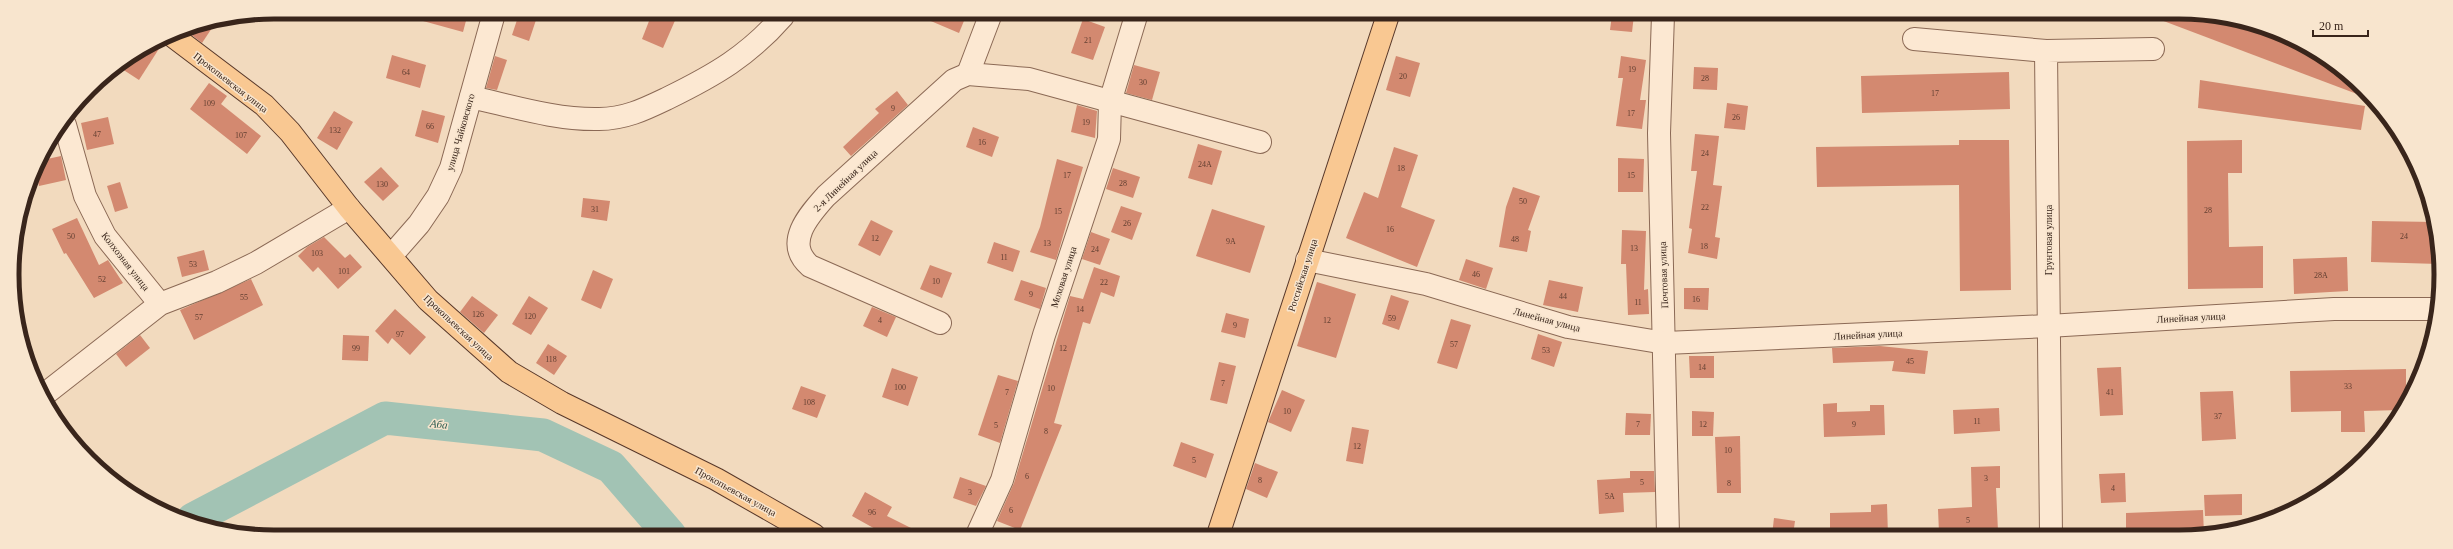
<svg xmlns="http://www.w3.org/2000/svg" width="2453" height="549" font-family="Georgia,serif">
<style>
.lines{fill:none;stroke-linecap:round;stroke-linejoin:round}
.river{stroke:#a2c3b4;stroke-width:33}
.building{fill:#d38970}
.minor-casing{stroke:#8b6955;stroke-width:24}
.major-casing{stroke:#58382a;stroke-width:24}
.minor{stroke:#fce8d2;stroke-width:22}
.major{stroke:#f9c892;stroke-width:22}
.labels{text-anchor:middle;stroke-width:3;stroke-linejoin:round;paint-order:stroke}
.number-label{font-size:8px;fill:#603e30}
.street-label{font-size:10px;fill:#39251b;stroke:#f8e5ce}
.water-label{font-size:11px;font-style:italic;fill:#295b4f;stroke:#f8e5ce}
.rim{fill:none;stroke:#39251b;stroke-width:5}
</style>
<rect width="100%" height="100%" fill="#f2dabe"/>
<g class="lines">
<path class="river" d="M193 519 385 418 543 435 611 467 670 535"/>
</g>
<g class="building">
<path d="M2145 14H2213L2263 26 2310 47 2352 77 2373 100Z"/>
<path d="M1612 15H1634L1632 32 1610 30Z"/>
<path d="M651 16H677L663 48 642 39Z"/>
<path d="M919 16H966L959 33Z"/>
<path d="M423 17H467L463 32 423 21Z"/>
<path d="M518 17H537L529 41 512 35Z"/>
<path d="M218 19 202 43 184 29 190 27Z"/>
<path d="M1083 19 1105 27 1093 60 1071 53Z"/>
<path d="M160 41 162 44 139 80 119 67Z"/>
<path d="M392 55 426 65 420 88 386 78Z"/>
<path d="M495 56 507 60 497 90 486 88Z"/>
<path d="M1396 56 1420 63 1410 97 1386 90Z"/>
<path d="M1621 56 1646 60 1640 100H1646L1642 129 1616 126 1623 78H1618Z"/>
<path d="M1134 65 1160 72 1152 100 1126 93Z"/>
<path d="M1694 67 1718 68 1717 90 1693 89Z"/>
<path d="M2009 72 2010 109 1862 113 1861 76Z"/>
<path d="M2200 80 2365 106 2361 130 2198 108Z"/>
<path d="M209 83 227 96 221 104 261 136 247 154 190 109Z"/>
<path d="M897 91 908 105 851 156 843 147 879 113 875 109Z"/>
<path d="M1727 103 1748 106 1745 130 1724 128Z"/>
<path d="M1077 105 1097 111 1095 138 1071 132Z"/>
<path d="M422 110 445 116 438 143 415 136Z"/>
<path d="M334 111 353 122 337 150 317 138Z"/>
<path d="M108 117 114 144 87 150 81 123Z"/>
<path d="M973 127 999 137 992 157 966 147Z"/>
<path d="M1695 134 1719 136 1713 185 1722 186 1715 237 1720 238 1717 259 1688 253 1692 229 1689 228 1697 171H1691Z"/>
<path d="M1959 140H2009L2011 290 1960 291 1959 185 1817 187 1816 147 1959 145Z"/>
<path d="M2242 140V173H2228L2229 247 2263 246V288L2188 289 2187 141Z"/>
<path d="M1198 144 1222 151 1212 185 1188 178Z"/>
<path d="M1394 147 1418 155 1401 207 1435 220 1417 267 1346 238 1364 192 1378 198Z"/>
<path d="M61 156 66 180 39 186 35 168 38 161Z"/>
<path d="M1618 158 1644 159 1643 192H1618Z"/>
<path d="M1057 159 1083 167 1056 260 1030 252 1040 227Z"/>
<path d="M381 167 399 186 383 201 364 182Z"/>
<path d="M1113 168 1140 177 1133 198 1106 189Z"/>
<path d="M120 182 128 208 115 212 107 186Z"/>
<path d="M1513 187 1540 196 1528 230 1531 231 1527 252 1499 247 1506 207Z"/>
<path d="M583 198 610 201 607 221 581 217Z"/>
<path d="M1121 206 1142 213 1132 240 1111 232Z"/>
<path d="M1212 209 1265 226 1250 273 1196 256Z"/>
<path d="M77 218 99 265 108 260 123 283 94 298 66 253 64 254 52 229Z"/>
<path d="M871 220 893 231 880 256 858 245Z"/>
<path d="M2372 221 2435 222 2439 250V264L2371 262Z"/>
<path d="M1622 230 1646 231 1644 290 1648 289 1649 314 1628 315 1626 264H1621Z"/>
<path d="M1091 232 1110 239 1100 265 1082 259Z"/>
<path d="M324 237 345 258 350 254 362 267 338 289 318 267 313 272 298 256 307 247Z"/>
<path d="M994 242 1020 251 1013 272 987 263Z"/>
<path d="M204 250 209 270 182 277 177 257Z"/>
<path d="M2347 257 2348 291 2294 294 2293 259Z"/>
<path d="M1466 259 1493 268 1486 289 1459 280Z"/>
<path d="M930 265 952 273 942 298 920 289Z"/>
<path d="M1094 267 1120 276 1114 297 1101 292 1090 324 1083 322 1054 423 1062 425 1020 530 997 521 1014 483 1070 296 1083 299Z"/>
<path d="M593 270 613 279 601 309 581 300Z"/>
<path d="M251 279 263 305 194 340 180 310Z"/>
<path d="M1021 280 1046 288 1040 309 1014 300Z"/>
<path d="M1549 280 1583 287 1578 312 1543 305Z"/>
<path d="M1317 282 1356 294 1336 358 1297 346Z"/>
<path d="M1684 288H1709L1708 310 1684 309Z"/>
<path d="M1391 295 1409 301 1399 330 1382 324Z"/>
<path d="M472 296 498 315 484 333 460 312Z"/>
<path d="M529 296 548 308 531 335 512 324Z"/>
<path d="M872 307 896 317 887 337 863 326Z"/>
<path d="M395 309 426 337 410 355 392 338 388 344 375 331Z"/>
<path d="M1226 313 1249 319 1245 338 1221 332Z"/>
<path d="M1451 319 1471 325 1457 369 1437 363Z"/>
<path d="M1538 334 1562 342 1554 367 1531 359Z"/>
<path d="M140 335 150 348 126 367 116 354Z"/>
<path d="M343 335 369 336 368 361 342 360Z"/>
<path d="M548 344 567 356 554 375 536 363Z"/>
<path d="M1880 346 1928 351 1925 374 1892 371 1894 361 1833 363 1832 348Z"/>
<path d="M1689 356H1714V378H1690Z"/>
<path d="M1219 362 1236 366 1227 404 1210 400Z"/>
<path d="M2121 367 2123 415 2100 416 2097 368Z"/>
<path d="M892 368 918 377 908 406 882 397Z"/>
<path d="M2406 369V402L2400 410 2364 411 2365 432H2341V411L2291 412 2290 371Z"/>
<path d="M998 375 1018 381 1000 443 978 435Z"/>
<path d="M801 386 826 395 817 418 792 409Z"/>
<path d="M1282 390 1305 400 1291 432 1268 422Z"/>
<path d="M2233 391 2236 439 2202 441 2200 392Z"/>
<path d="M1837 403V412L1870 411V405H1884L1885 435 1824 437 1823 404Z"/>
<path d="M1999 408 2000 431 1954 434 1953 410Z"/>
<path d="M1692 411 1714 412 1713 436H1692Z"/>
<path d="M1626 413 1651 414 1650 435H1625Z"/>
<path d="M1352 427 1369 430 1363 464 1346 461Z"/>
<path d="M1740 436 1741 493H1717L1715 437Z"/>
<path d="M1181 442 1214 454 1206 478 1173 466Z"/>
<path d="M1255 463 1278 472 1267 498 1246 489Z"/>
<path d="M2000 466V488H1996L1998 531 1939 533 1938 509 1972 507 1971 467Z"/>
<path d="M1630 471H1654L1655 492 1623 493 1624 512 1599 514 1597 480 1630 478Z"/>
<path d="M2125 473 2126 502 2101 503 2099 474Z"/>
<path d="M960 477 986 486 976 506 953 498Z"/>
<path d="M865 492 892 507 887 516 925 535H886L852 516Z"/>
<path d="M2242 494V515L2205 516 2204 495Z"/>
<path d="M1887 504 1888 535H1830V513L1871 512V505Z"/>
<path d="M2203 510 2204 535H2126V513Z"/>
<path d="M1774 518 1795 521 1793 535H1772Z"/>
</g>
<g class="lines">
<g class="minor-casing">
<g id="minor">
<path d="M1663 15 1659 133 1668 535"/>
<path d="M1914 39 2046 51"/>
<path d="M968 74 990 16"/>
<path d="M471 97C512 106 556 120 599 119 625 119 645 109 668 98 715 75 748 56 783 16"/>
<path d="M65 125 85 196 105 236 160 304"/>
<path d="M391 256 419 224 438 196 451 168 493 17"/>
<path d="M1307 260 1426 284 1568 327 1665 343 2048 326 2334 309H2439"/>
<path d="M940 323 810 266C784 243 808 216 826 196L954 80 968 74 1029 79 1260 142"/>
<path d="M45 394 160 304 217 282 256 263 349 208"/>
<path d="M977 535 1002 480 1044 335 1109 139 1110 102 1136 16"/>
<path d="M2051 535 2046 51 2153 49"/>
</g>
</g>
<g class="major-casing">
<g id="major">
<path d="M170 34 264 105 290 132 349 208 428 300 509 372 562 403 716 479 814 535"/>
<path d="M1218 535 1388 15"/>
</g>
</g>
<use href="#minor" class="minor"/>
<use href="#major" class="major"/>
</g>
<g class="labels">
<g class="number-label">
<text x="1088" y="43">21</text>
<text x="1632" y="72">19</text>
<text x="406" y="75">64</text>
<text x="1403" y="79">20</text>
<text x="1705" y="81">28</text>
<text x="1143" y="85">30</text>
<text x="1935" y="96">17</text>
<text x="209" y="106">109</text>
<text x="893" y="111">9</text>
<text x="1631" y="116">17</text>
<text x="1736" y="120">26</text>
<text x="1086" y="125">19</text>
<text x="430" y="129">66</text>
<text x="335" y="133">132</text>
<text x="97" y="137">47</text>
<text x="241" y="138">107</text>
<text x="982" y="145">16</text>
<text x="1705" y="156">24</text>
<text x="1205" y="167">24А</text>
<text x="1401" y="171">18</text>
<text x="1067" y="178">17</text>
<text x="1631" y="178">15</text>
<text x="1123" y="186">28</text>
<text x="382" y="187">130</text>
<text x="1523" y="204">50</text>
<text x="1705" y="210">22</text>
<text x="595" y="212">31</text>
<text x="2208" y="213">28</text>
<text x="1058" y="214">15</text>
<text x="1127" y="226">26</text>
<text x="1390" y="232">16</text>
<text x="71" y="239">50</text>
<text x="2404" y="239">24</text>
<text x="875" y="241">12</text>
<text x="1515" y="242">48</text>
<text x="1231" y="244">9А</text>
<text x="1047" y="246">13</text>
<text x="1704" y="249">18</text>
<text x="1634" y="251">13</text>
<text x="1095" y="252">24</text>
<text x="317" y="256">103</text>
<text x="1004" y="260">11</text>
<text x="193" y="267">53</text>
<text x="344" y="274">101</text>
<text x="1476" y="277">46</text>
<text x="2321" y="278">28А</text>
<text x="102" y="282">52</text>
<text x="936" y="284">10</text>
<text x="1104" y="285">22</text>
<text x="1031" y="297">9</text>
<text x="1563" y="299">44</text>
<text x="244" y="300">55</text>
<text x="1696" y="302">16</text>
<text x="1638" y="305">11</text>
<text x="1080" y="312">14</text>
<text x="478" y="317">126</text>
<text x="530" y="319">120</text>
<text x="199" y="320">57</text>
<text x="1392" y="321">59</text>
<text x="880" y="323">4</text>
<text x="1327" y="323">12</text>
<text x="1235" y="328">9</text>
<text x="400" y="337">97</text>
<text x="1454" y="347">57</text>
<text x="356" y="351">99</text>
<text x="1063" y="351">12</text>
<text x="1546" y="353">53</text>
<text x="551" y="362">118</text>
<text x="1910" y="364">45</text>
<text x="1702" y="370">14</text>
<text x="1223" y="386">7</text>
<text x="2348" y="389">33</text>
<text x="900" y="390">100</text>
<text x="1051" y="391">10</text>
<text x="1007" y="395">7</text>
<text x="2110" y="395">41</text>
<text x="809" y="405">108</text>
<text x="1287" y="414">10</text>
<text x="2218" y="419">37</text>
<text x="1977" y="424">11</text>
<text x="1638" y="427">7</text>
<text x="1703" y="427">12</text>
<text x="1854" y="427">9</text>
<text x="996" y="428">5</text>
<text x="1046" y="434">8</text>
<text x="1357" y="449">12</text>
<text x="1728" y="453">10</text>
<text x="1194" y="463">5</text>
<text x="1027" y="479">6</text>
<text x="1986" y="481">3</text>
<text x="1260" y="483">8</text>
<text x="1642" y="485">5</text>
<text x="1729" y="486">8</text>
<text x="2113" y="491">4</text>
<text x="970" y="495">3</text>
<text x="1610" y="499">5А</text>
<text x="1011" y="513">6</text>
<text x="872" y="515">96</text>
<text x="1968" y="523">5</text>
</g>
<g class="street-label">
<text transform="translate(231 82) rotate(38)" y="4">Прокопьевская улица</text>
<text transform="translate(460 132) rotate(-74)" y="4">улица Чайковского</text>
<text transform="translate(845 180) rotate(-44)" y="4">2-я Линейная улица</text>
<text transform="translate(2048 240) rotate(-90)" y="4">Грунтовая улица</text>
<text transform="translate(126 261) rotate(52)" y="4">Колхозная улица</text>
<text transform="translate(1302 275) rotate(-72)" y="4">Российская улица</text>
<text transform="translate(1663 275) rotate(-92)" y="4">Почтовая улица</text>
<text transform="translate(1063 277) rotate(-72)" y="4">Моховая улица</text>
<text transform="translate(2191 317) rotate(-3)" y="4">Линейная улица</text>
<text transform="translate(1547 319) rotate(15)" y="4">Линейная улица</text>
<text transform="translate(459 327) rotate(43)" y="4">Прокопьевская улица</text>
<text transform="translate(1868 334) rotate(-3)" y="4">Линейная улица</text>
<text transform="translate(736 491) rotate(29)" y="4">Прокопьевская улица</text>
</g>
<g class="water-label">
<text transform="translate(439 424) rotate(6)" y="4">Аба</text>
</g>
</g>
<path d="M0 0H2453V549H0ZM274 19H2179A255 255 0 0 1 2434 274V275A255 255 0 0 1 2179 530H274A255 255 0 0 1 19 275V274A255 255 0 0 1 274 19Z" fill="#f8e5ce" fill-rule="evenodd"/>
<path class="rim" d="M274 19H2179A255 255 0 0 1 2434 274V275A255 255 0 0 1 2179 530H274A255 255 0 0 1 19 275V274A255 255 0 0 1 274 19Z"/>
<path d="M2313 30v6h55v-6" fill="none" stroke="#39251b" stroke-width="2"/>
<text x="2319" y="30" font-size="12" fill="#39251b" stroke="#f8e5ce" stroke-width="3" paint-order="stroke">20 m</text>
</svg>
